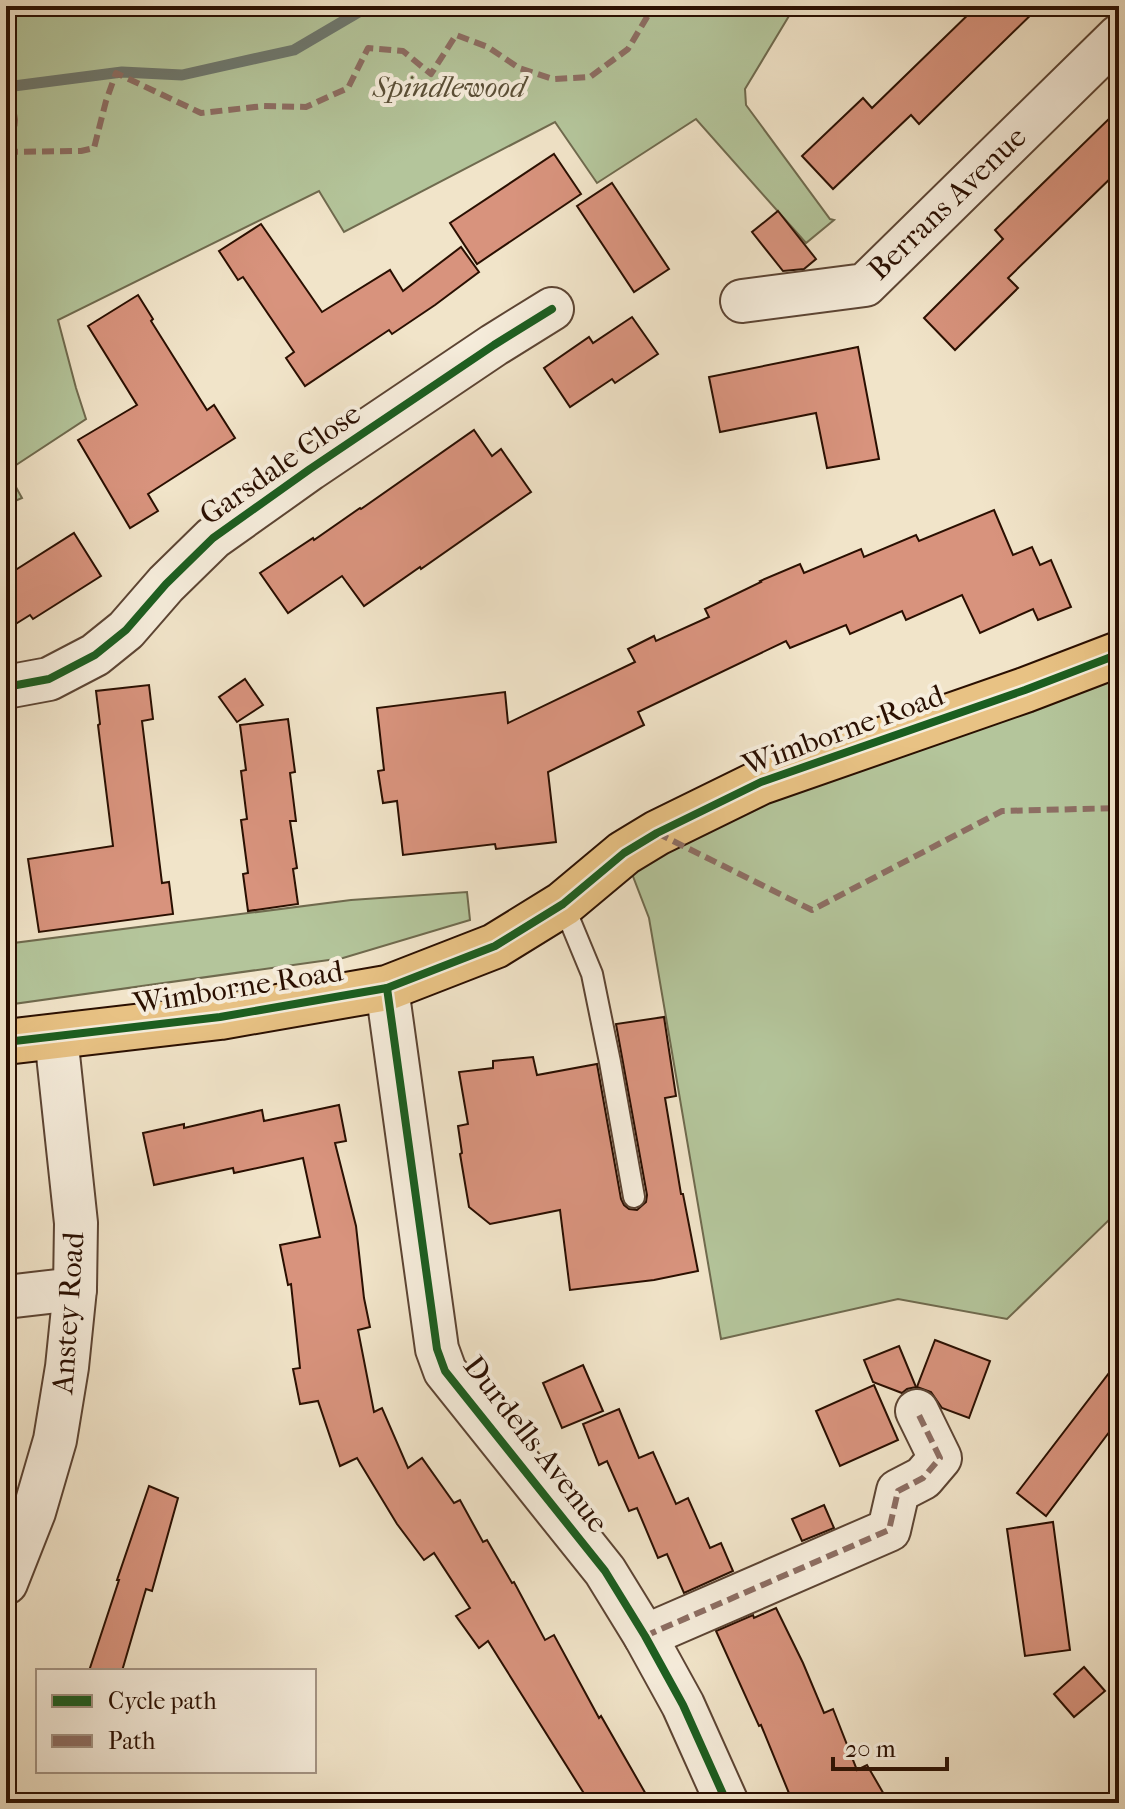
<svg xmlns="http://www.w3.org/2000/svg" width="1125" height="1809" font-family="'IM FELL French Canon',serif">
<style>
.green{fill:#b4c59b;stroke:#6f6a4e;stroke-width:2}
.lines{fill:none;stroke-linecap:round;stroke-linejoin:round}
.stream{stroke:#6e786e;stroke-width:11}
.building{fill:#d8937d;stroke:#2a0f01;stroke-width:2}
.service-casing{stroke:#5c4433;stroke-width:24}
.minor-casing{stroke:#5c4433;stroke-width:46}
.primary-casing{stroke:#2a0f01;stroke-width:48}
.path{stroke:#2a0f01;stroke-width:5;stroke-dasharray:6 4;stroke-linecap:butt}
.service{stroke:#f6eddc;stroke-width:20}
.minor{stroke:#f6eddc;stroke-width:42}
.primary{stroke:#e8c284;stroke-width:44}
.quiet{stroke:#8d6e63;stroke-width:6;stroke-dasharray:12 6;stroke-linecap:butt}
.cycleway-casing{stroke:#f6eddc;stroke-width:13}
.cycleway{stroke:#1b5e20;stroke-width:8}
.labels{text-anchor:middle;stroke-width:8;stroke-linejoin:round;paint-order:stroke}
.park-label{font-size:30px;font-style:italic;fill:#5a4f37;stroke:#f6eddc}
.street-label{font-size:30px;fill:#2a0f01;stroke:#f6eddc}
</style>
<rect width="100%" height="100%" fill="#f1e4c9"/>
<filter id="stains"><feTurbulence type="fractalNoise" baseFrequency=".0025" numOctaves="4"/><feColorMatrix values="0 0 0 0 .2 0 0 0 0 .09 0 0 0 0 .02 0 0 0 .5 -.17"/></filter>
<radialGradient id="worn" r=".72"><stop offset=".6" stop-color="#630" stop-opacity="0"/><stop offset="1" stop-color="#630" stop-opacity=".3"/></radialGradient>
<g class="green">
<path d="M6 6H795L745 89 746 105 830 219 834 220 806 243 696 119 597 183 555 122 344 232 319 191 58 320 76 388 86 419 7 471 22 498 6 505Z"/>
<path d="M1119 654V1203L1109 1220 1007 1319 898 1299 721 1339 649 918 624 853Z"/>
<path d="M467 892 470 920 343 958 6 1005V944L351 900Z"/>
</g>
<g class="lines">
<path class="stream" d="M6 87 122 72 182 75 294 50 369 6"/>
</g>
<g class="building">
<path d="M977 6H1040L919 124 911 115 833 189 802 156 863 98 872 108Z"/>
<path d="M1119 109V170L1008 278 1018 288 955 350 924 318 1003 239 995 230Z"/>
<path d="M554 154 581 194 477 264 450 223Z"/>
<path d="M612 183 669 269 634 292 577 206Z"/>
<path d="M778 211 816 259 804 269 783 271 752 232Z"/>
<path d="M261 224 322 312 390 270 403 291 461 247 479 272 435 305 392 334 389 330 305 386 286 358 294 352 243 277 238 280 219 251Z"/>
<path d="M138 295 153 319 151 321 207 410 214 405 235 438 148 494 158 511 130 528 78 440 137 405 88 326Z"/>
<path d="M632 317 658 354 615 383 612 379 570 407 544 368 589 337 593 343Z"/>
<path d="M858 347 879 459 827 468 816 413 720 432 709 377Z"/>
<path d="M474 430 492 456 501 449 531 492 421 569 420 567 364 606 342 576 288 613 260 573 313 538 314 540 360 508 361 509Z"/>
<path d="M994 510 1013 555 1032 547 1040 565 1051 560 1071 607 1038 620 1033 609 980 633 962 595 906 620 902 611 850 634 846 625 790 648 786 641 638 712 644 725 548 772 556 842 496 849 495 844 403 855 397 801 383 803 378 771 384 770 377 708 505 692 508 723 635 662 628 649 654 636 656 641 709 617 705 609 761 582 760 581 800 564 804 573 861 549 864 557 916 535 919 541Z"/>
<path d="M74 533 101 576 33 619 30 615 6 630V576Z"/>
<path d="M245 679 263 705 237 722 219 697Z"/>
<path d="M149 685 153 719 142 721 162 883 169 882 173 914 39 932 28 859 113 846 98 725 100 724 96 691Z"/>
<path d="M288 719 295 772 290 773 296 821H290L297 868 293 869 298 904 248 911 243 874 248 873 241 820 247 819 241 771 246 770 240 725Z"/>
<path d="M664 1017 676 1096 665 1098 681 1194H683L698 1271 654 1280 570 1290 560 1210 490 1224 469 1207 460 1154 462 1153 458 1126 468 1124 459 1072 493 1068V1061L533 1057 537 1075 597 1064 621 1199 624 1205 629 1209 637 1210 646 1202 647 1195 616 1024Z"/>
<path d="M339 1105 346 1141 335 1143 356 1226 364 1298 370 1327 358 1330 374 1412 382 1408 408 1468 422 1458 454 1503 460 1500 483 1542 487 1540 512 1583 514 1582 545 1640 554 1635 599 1718 601 1716 651 1803H590L488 1641 479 1648 456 1616 470 1608 434 1553 424 1560 397 1524 357 1458 340 1466 318 1401 300 1404 293 1369 300 1368 291 1284 288 1285 280 1245 320 1237 303 1158 234 1173 233 1168 154 1185 143 1133 184 1124V1128L262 1110 264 1121Z"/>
<path d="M935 1340 990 1361 969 1418 942 1408 931 1392 917 1387Z"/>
<path d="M899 1346 916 1387 907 1389 902 1393 873 1382 864 1360Z"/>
<path d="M1119 1360V1419L1046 1516 1017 1493Z"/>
<path d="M583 1365 603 1411 562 1428 543 1383Z"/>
<path d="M874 1385 898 1440 840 1466 816 1411Z"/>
<path d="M619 1409 639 1458 653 1452 676 1504 688 1498 710 1548 721 1543 733 1571 684 1593 667 1554 658 1558 637 1508 629 1511 607 1461 599 1465 583 1424Z"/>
<path d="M149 1486 178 1498 152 1591 146 1589 122 1671H89L119 1580H117Z"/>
<path d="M824 1505 834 1528 802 1541 792 1519Z"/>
<path d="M1053 1522 1070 1650 1025 1656 1007 1529Z"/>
<path d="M776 1608 803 1663 824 1713 833 1709 857 1770 867 1765 889 1803H793L761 1725 759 1726 716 1631 753 1615 754 1618Z"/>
<path d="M1084 1667 1105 1691 1074 1717 1054 1694Z"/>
</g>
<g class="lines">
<g class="service-casing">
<path id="service" d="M563 904 592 974 610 1062 634 1197"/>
</g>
<g class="minor-casing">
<g id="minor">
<path d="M742 301 865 285 1119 36"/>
<path d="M6 687 49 679 95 655 126 630 166 584 213 538 310 469 494 345 552 309"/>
<path d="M387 988 437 1349 445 1371 605 1571 645 1636 683 1705 727 1803"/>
<path d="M6 1297 75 1289"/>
<path d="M6 1583 34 1512 55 1440 67 1367 75 1289 76 1223 56 1036"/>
<path d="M645 1636 889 1530 898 1491 923 1478 940 1458 917 1411"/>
</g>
</g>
<g class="primary-casing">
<path id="primary" d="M6 1042 220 1017 387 988 495 946 563 904 624 853 657 833 761 782 1025 690 1119 654"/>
</g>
<path class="path" d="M6 7 11 6"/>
<use href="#service" class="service"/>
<use href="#minor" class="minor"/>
<use href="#primary" class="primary"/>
<g class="quiet">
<path d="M6 18 12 6"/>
<path d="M6 61 15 120 12 151 6 175"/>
<path d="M6 152 81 151 94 148 106 101 116 73 201 113 264 106 306 107 348 88 368 48 403 51 431 74 456 35 488 47 519 68 553 79 590 77 628 49 650 12 669 6"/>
<path d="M657 833 812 910 1002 811 1119 808"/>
<path d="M645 1636 889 1530 898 1491 923 1478 940 1458 917 1411"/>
</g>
<g class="cycleway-casing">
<g id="cycleway">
<path d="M6 687 49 679 95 655 126 630 166 584 213 538 310 469 494 345 552 309"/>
<path d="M387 988 437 1349 445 1371 605 1571 645 1636 683 1705 727 1803"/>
<path d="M6 1042 220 1017 387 988 495 946 563 904 624 853 657 833 761 782 1025 690 1119 654"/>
</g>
</g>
<use href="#cycleway" class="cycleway"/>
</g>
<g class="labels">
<g class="park-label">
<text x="449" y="97">Spindlewood</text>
</g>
<g class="street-label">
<text transform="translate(947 203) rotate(-44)" y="10">Berrans Avenue</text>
<text transform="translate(280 464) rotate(-35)" y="10">Garsdale Close</text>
<text transform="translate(843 730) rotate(-20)" y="10">Wimborne Road</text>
<text transform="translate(238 987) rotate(-9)" y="10">Wimborne Road</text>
<text transform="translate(68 1313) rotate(-86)" y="10">Anstey Road</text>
<text transform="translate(536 1444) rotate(52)" y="10">Durdells Avenue</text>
</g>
</g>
<rect width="1125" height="1809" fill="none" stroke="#f1e4c9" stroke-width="32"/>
<rect x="8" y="8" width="1109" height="1793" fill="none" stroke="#2a0f01" stroke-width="4"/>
<rect x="16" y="16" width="1093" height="1777" fill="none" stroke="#2a0f01" stroke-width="2"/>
<rect x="36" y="1669" width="280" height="104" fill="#f6eddc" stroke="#a49484" stroke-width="2"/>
<rect x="52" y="1695" width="40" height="12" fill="#1b5e20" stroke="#a49484" stroke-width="2"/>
<text x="108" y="1709" font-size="24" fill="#2a0f01">Cycle path</text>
<rect x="52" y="1735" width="40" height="12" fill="#8d6e63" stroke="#a49484" stroke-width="2"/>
<text x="108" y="1749" font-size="24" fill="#2a0f01">Path</text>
<path d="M833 1757v12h114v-12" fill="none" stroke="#2a0f01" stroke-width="4"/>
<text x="845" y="1757" font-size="24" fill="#2a0f01" stroke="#f6eddc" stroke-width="6" paint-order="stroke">20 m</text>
<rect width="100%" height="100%" filter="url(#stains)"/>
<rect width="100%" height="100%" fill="url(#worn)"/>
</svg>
